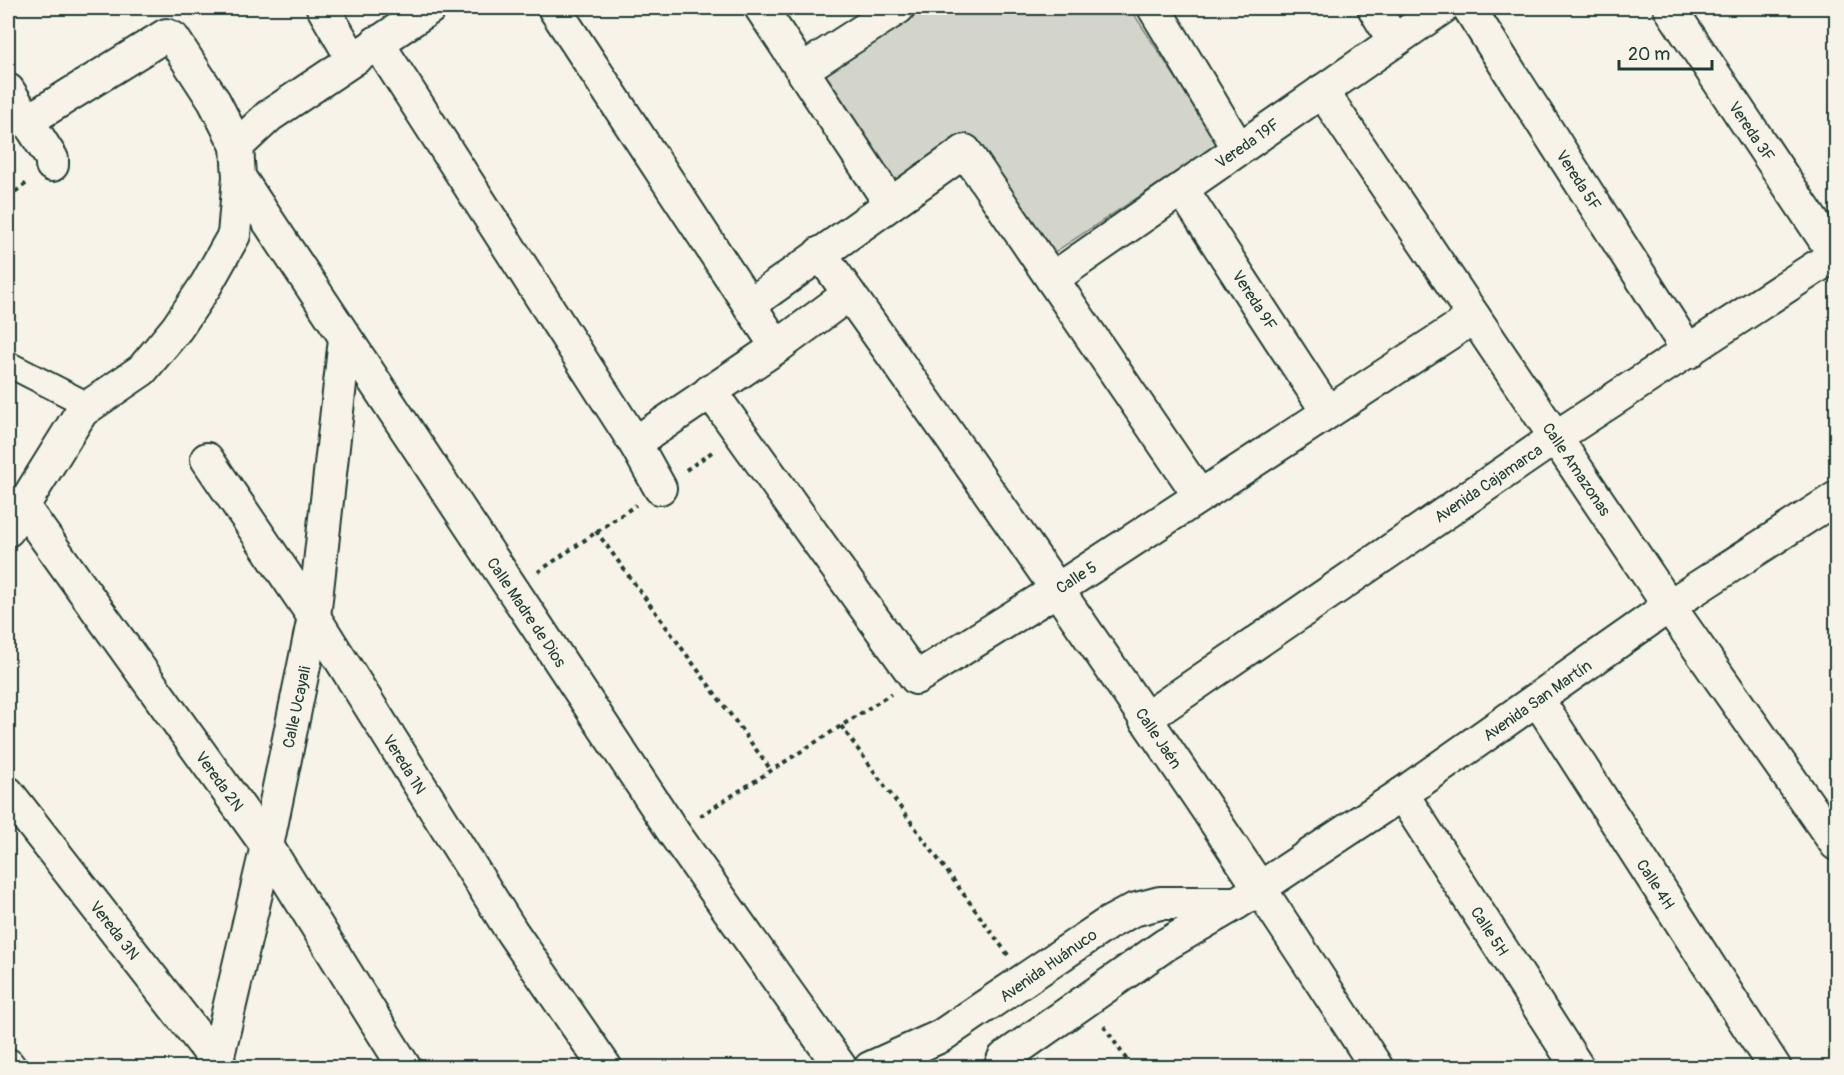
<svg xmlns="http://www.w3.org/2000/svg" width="1844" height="1075" font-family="Pangolin,sans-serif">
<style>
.green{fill:#d3d5ca;stroke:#79897f;stroke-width:1.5}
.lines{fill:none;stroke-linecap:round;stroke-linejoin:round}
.pedestrian-casing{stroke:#1f3d34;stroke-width:28}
.minor-casing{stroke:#1f3d34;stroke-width:36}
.path{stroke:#1f3d34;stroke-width:4;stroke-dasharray:4.5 4.5;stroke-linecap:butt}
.pedestrian{stroke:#f7f3e8;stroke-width:24}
.minor{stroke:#f7f3e8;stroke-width:32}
.labels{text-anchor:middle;stroke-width:4.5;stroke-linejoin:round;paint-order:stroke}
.street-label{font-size:16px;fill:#1f3d34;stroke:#f7f3e8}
</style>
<rect width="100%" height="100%" fill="#f7f3e8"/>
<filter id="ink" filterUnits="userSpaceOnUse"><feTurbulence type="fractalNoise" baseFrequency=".0167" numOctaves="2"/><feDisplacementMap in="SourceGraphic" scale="12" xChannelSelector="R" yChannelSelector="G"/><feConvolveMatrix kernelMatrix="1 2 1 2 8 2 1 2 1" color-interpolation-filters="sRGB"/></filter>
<g filter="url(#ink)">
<path class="green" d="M926 8H1130L1219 144 1052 254 971 143 892 189 819 78Z"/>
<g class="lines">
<g class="pedestrian-casing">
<path id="pedestrian" d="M8 364 90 406"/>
</g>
<g class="minor-casing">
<g id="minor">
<path d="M323 8 352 58"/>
<path d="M554 8 777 347"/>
<path d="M761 8 890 203"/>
<path d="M1154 8 1239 149"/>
<path d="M1374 8 1394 41"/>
<path d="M1469 8 1689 352"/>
<path d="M1670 8 1835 255"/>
<path d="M377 42 635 443 660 488"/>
<path d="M802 70 898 8"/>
<path d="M8 90 52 159V165"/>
<path d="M1322 91 1669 606 1836 844"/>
<path d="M29 120 166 35 173 38 214 101 237 146 239 177 674 833 841 1068"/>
<path d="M237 146 269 116 430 8"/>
<path d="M1182 189 1327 411"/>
<path d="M820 253C1011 520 1199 790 1377 1068"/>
<path d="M1052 279 1442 8"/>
<path d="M749 305 965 151 1199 495"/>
<path d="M710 391 916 678 1058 589 1474 317"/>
<path d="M635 443 777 347 849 294"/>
<path d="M207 459 314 617 512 932 606 1068"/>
<path d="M22 505 267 846 405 1068"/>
<path d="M8 530 82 411 142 370 177 328 206 285 234 235 239 177"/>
<path d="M1538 700 1775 1068"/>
<path d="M1145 719 1556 437 1836 254"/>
<path d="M8 793 222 1068"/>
<path d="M1402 794 1578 1068"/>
<path d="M8 1065 10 1068"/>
<path d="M211 1068 217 1060 267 846 314 617 345 339"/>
<path d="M870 1068 941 1036 1107 924 1133 910 1160 903H1233"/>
<path d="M1000 1068 1004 1058 1165 945 1237 903 1402 794 1669 606 1836 498"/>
</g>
</g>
<g class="path">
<path d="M8 197 27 183"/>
<path d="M686 470 715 450"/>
<path d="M596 531 771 770"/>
<path d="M538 572 636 505"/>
<path d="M841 726 1008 955"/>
<path d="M700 816 891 694"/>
<path d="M1104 1026 1132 1068"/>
</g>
<use href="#pedestrian" class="pedestrian"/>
<use href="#minor" class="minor"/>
</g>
</g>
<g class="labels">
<g class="street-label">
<text transform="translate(1752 131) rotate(56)" y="6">Vereda 3F</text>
<text transform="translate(1247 143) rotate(-35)" y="6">Vereda 19F</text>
<text transform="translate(1579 180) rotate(57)" y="6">Vereda 5F</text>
<text transform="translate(1255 300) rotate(57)" y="6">Vereda 9F</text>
<text transform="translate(1577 469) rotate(56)" y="6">Calle Amazonas</text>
<text transform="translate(1488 483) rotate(-34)" y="6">Avenida Cajamarca</text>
<text transform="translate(1076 577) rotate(-33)" y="6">Calle 5</text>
<text transform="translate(527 612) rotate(56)" y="6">Calle Madre de Dios</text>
<text transform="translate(1537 700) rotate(-35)" y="6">Avenida San Martín</text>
<text transform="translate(296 707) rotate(-78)" y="6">Calle Ucayali</text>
<text transform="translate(1159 738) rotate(56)" y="6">Calle Jaén</text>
<text transform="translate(405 764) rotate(58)" y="6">Vereda 1N</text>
<text transform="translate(220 781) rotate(54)" y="6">Vereda 2N</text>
<text transform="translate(1656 884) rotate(57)" y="6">Calle 4H</text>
<text transform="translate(115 930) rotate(52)" y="6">Vereda 3N</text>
<text transform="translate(1490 931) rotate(57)" y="6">Calle 5H</text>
<text transform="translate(1048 965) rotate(-35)" y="6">Avenida Huánuco</text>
</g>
</g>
<rect width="1844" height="1075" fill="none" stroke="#f7f3e8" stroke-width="30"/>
<rect x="15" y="15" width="1814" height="1045" fill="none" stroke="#1f3d34" stroke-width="2" filter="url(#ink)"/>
<path d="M1619 60v9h93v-9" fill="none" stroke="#1f3d34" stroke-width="3"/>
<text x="1628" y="60" font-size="18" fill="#1f3d34" stroke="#f7f3e8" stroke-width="4.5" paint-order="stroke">20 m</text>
</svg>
